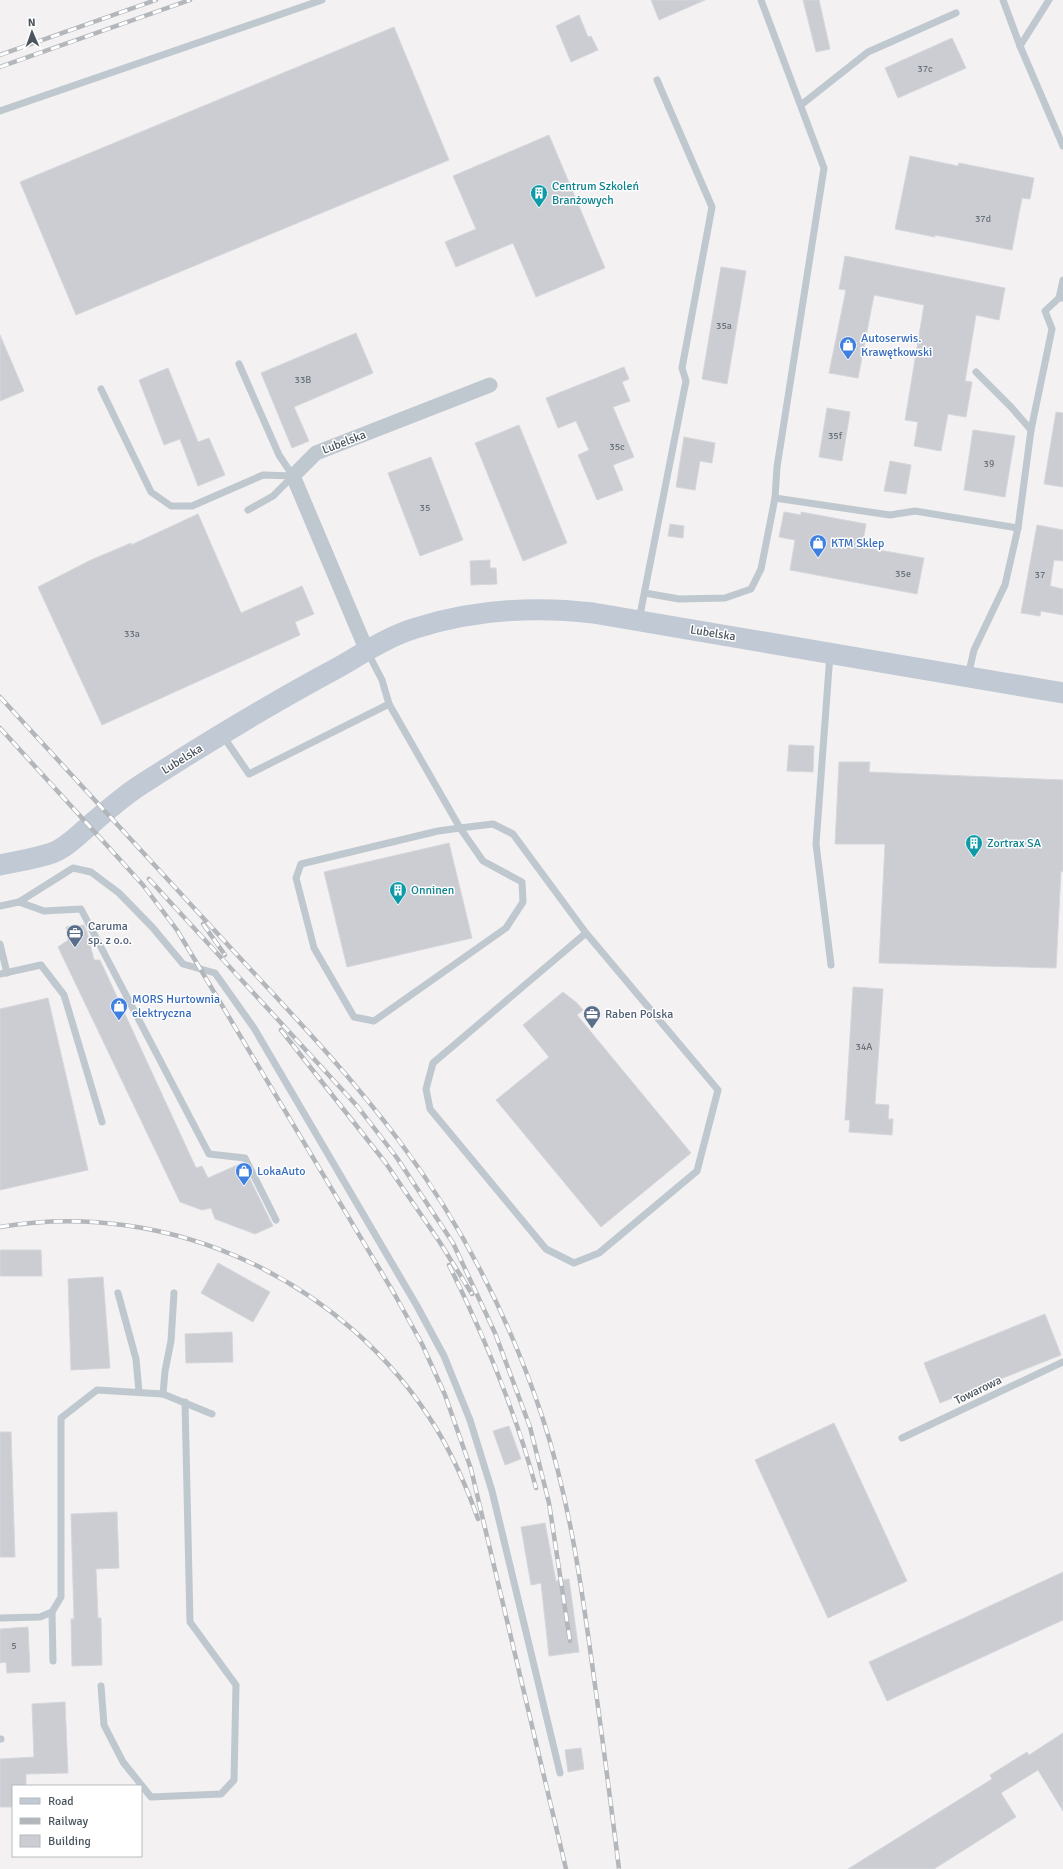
<svg xmlns="http://www.w3.org/2000/svg" width="1063" height="1869" font-family="Signika,sans-serif">
<style>
.building{fill:#cbcdd3;stroke:#d5d7dc}
.lines{fill:none;stroke-linecap:round;stroke-linejoin:round}
.lane{stroke:#bfc8cf;stroke-width:7}
.street{stroke:#bfc8cf;stroke-width:15}
.secondary{stroke:#c0c9d4;stroke-width:21}
.rail-casing{stroke:#b3b6bb;stroke-width:4.5}
.rail{stroke:#fff;stroke-width:3;stroke-dasharray:9;stroke-linecap:butt}
.labels{text-anchor:middle;stroke-width:3;stroke-linejoin:round;paint-order:stroke}
.number-label{font-size:10px;fill:#6a727b}
.culture-label{font-size:12px;fill:#0d838f;stroke:#fff;text-anchor:start}
.shop-label{font-size:12px;fill:#366cbe;stroke:#fff;text-anchor:start}
.street-label{font-size:12px;fill:#49545e;stroke:#fff}
.service-label{font-size:12px;fill:#4e5e75;stroke:#fff;text-anchor:start}
</style>
<rect width="100%" height="100%" fill="#f3f1f1"/>
<g class="building">
<path d="M651 0H705L659 20Z"/>
<path d="M803 0H819L830 49 816 52Z"/>
<path d="M579 15 588 37 591 36 598 50 571 62 556 26Z"/>
<path d="M394 27 449 160 76 315 20 182Z"/>
<path d="M952 38 966 68 898 98 885 68Z"/>
<path d="M549 135 605 268 536 297 513 243 456 267 445 242 476 229 453 176Z"/>
<path d="M910 156 958 166 959 163 1034 178 1030 199 1022 198 1012 250 935 235V237L895 229Z"/>
<path d="M845 256 1005 288 999 320 976 315 965 381 972 382 966 417 948 414 941 451 914 446 918 422 905 420 924 305 874 295 858 378 829 373 846 290 839 289Z"/>
<path d="M721 267 746 271 727 384 702 379Z"/>
<path d="M356 333 373 373 294 407 309 441 292 448 261 373Z"/>
<path d="M0 335 24 391 0 401Z"/>
<path d="M624 367 629 379 622 382 630 401 613 407 634 457 613 465 623 490 597 500 578 455 589 450 576 421 558 428 546 398Z"/>
<path d="M168 368 198 442 209 438 225 475 198 486 180 439 164 445 139 380Z"/>
<path d="M827 408 850 412 842 461 819 457Z"/>
<path d="M1056 412 1063 413V487L1044 484Z"/>
<path d="M519 425 567 543 523 561 475 443Z"/>
<path d="M973 430 1015 436 1005 497 964 490Z"/>
<path d="M684 437 715 443 712 463 700 461 695 490 676 487Z"/>
<path d="M431 457 463 540 420 556 388 473Z"/>
<path d="M890 461 911 465 906 494 884 491Z"/>
<path d="M784 512 801 515V512L866 524 862 547 924 558 917 594 790 570 795 540 779 537Z"/>
<path d="M198 514 241 613 302 586 314 614 295 622 300 635 102 725 38 587 91 560 131 543V545Z"/>
<path d="M670 524 684 526 683 538 668 536Z"/>
<path d="M1037 525 1063 530V561L1054 560 1050 586 1063 589V615L1041 611 1040 616 1021 613Z"/>
<path d="M490 560V568H496L497 584 471 585 470 561Z"/>
<path d="M789 745 814 746 813 772 787 771Z"/>
<path d="M839 762H870L869 772 1063 780V872L1061 871 1056 968 879 963 885 844H835Z"/>
<path d="M449 843 472 938 347 967 324 872Z"/>
<path d="M84 925 87 932 94 960H100L196 1168 202 1166 208 1178 242 1163 273 1226 255 1234 215 1219 211 1208 202 1210 180 1202 58 947 68 940 66 927Z"/>
<path d="M853 987 883 989 875 1104 889 1105 888 1119H893L892 1135 849 1132 850 1120H845Z"/>
<path d="M563 992 577 1003 583 1010 577 1015 691 1153 601 1227 496 1100 549 1057 523 1025Z"/>
<path d="M48 998 88 1170 0 1190V1009Z"/>
<path d="M0 1250H41L42 1276H0Z"/>
<path d="M218 1263 270 1292 253 1322 201 1293Z"/>
<path d="M103 1277 110 1368 71 1370 68 1279Z"/>
<path d="M1045 1314 1061 1355 940 1403 924 1363Z"/>
<path d="M232 1332 233 1362 186 1363 185 1334Z"/>
<path d="M834 1423 907 1581 828 1618 755 1460Z"/>
<path d="M509 1426 521 1459 505 1465 493 1431Z"/>
<path d="M0 1432H11L15 1557H0Z"/>
<path d="M117 1512 119 1568 96 1569 98 1618H101L102 1665 72 1666 71 1619H74L71 1514Z"/>
<path d="M545 1523 556 1581 569 1579 579 1652 549 1656 541 1583 531 1585 521 1527Z"/>
<path d="M1063 1572V1620L887 1701 869 1662Z"/>
<path d="M28 1627 30 1672 7 1673 6 1662 0 1663V1629Z"/>
<path d="M65 1702 68 1773 26 1774V1786H13V1807H0V1759L34 1757 32 1704Z"/>
<path d="M1063 1733V1811L1038 1770 1001 1793 1016 1817 934 1869H848L992 1779 990 1775 1027 1752 1029 1755Z"/>
<path d="M581 1748 584 1769 568 1772 565 1750Z"/>
</g>
<g class="lines">
<g class="lane">
<path d="M1003 0 1020 46 1063 146"/>
<path d="M1020 46 1049 0"/>
<path d="M801 105 868 52 956 13"/>
<path d="M0 111 322 0"/>
<path d="M1063 298H1059L1063 280"/>
<path d="M239 364 279 455 293 476"/>
<path d="M976 372 1011 407 1031 430"/>
<path d="M101 389 151 492 171 506H192L263 475 293 476 273 496 248 510"/>
<path d="M775 498 890 515 915 511 1018 528"/>
<path d="M645 593 679 599 725 598 751 589 761 569 775 498 777 467 824 168 761 0"/>
<path d="M639 620 686 381 682 368 712 207 657 80"/>
<path d="M367 651 382 680 389 704 460 828 493 824 513 834 586 933 433 1063 426 1089 430 1109 546 1249 574 1263 599 1253 697 1171 718 1090 586 933"/>
<path d="M830 654 816 844 831 965"/>
<path d="M968 676 974 650 1005 585 1018 528 1031 430 1052 329 1045 311 1059 298"/>
<path d="M223 736 249 774 389 704"/>
<path d="M460 828 483 861 522 882 523 902 506 928 374 1021 354 1017 314 948 296 878 301 864 438 831Z"/>
<path d="M19 902 44 911 81 909 209 1154 245 1158 276 1220"/>
<path d="M0 906 19 902 73 868 91 872 119 893 153 928 183 964 215 973 254 1028 417 1306 444 1356 470 1420 492 1491 560 1773"/>
<path d="M0 944 7 973"/>
<path d="M0 974 41 965 64 995 102 1122"/>
<path d="M118 1293 136 1359 139 1392"/>
<path d="M163 1394 165 1371 171 1341 174 1293"/>
<path d="M902 1438 1063 1362"/>
<path d="M52 1612 53 1661"/>
<path d="M0 1618 40 1617 52 1612 61 1597V1418L97 1390 163 1394 212 1414"/>
<path d="M101 1686 104 1725 123 1762 151 1797 221 1794 234 1780 236 1685 190 1622 185 1402"/>
<path d="M0 1739H1"/>
</g>
<path class="street" d="M367 651 293 476 316 453 490 385"/>
<path class="secondary" d="M0 865C17 861 35 859 52 853 66 848 78 835 89 826 105 812 121 798 139 786 204 744 270 704 339 667 363 653 389 636 416 628 473 610 534 606 593 613L1063 693"/>
<g class="rail-casing">
<g id="rail">
<path d="M0 55 156 0"/>
<path d="M0 67 190 0"/>
<path d="M0 697C76 780 152 862 228 945 287 1009 348 1072 400 1142 462 1225 509 1317 542 1416 570 1501 582 1589 594 1678 603 1742 611 1805 619 1869"/>
<path d="M0 728 143 885 177 930 395 1295 422 1344 445 1395 471 1469 566 1869"/>
<path d="M149 879 358 1107 397 1158 453 1243 495 1333 530 1427 549 1503 570 1641"/>
<path d="M203 924 225 955"/>
<path d="M281 1030 385 1162 439 1241 472 1294"/>
<path d="M0 1227C170 1198 346 1281 436 1428 453 1456 467 1488 478 1519"/>
<path d="M449 1265C485 1338 515 1409 536 1488"/>
</g>
</g>
<use href="#rail" class="rail"/>
</g>
<defs>
<g id="building-pin" transform="scale(0.9)"><path d="M0 17L-7.5 6A9.5 9.5 0 1 1 7.5 6Z" fill="#0f9aa8" stroke="#fff"/><path d="M-4-6H4V6H1V3H-1V6H-4ZM-2.5-4.3h1.7v1.8h-1.7ZM.8-4.3h1.7v1.8H.8ZM-2.5-1h1.7V.8h-1.7ZM.8-1h1.7V.8H.8Z" fill="#fff"/></g>
<g id="shop-pin" transform="scale(0.9)"><path d="M0 17L-7.5 6A9.5 9.5 0 1 1 7.5 6Z" fill="#3f7fe0" stroke="#fff"/><path d="M-5-2.5h2.3a2.7 3.5 0 0 1 5.4 0H5L5.5 6h-11ZM-1.5-2.5h3a1.5 2.3 0 0 0-3 0Z" fill="#fff"/></g>
<g id="office-pin" transform="scale(0.9)"><path d="M0 17L-7.5 6A9.5 9.5 0 1 1 7.5 6Z" fill="#5c6f8a" stroke="#fff"/><path d="M-6-3h4V-5.5h4V-3h4V5H-6ZM-1-4.5V-3h2v-1.5ZM-6 0V1H6V0Z" fill="#fff"/></g>
</defs>
<g fill-rule="evenodd">
<use href="#building-pin" x="539" y="193"/>
<use href="#shop-pin" x="848" y="345"/>
<use href="#shop-pin" x="818" y="543"/>
<use href="#building-pin" x="974" y="843"/>
<use href="#building-pin" x="398" y="890"/>
<use href="#office-pin" x="75" y="933"/>
<use href="#shop-pin" x="119" y="1006"/>
<use href="#office-pin" x="592" y="1014"/>
<use href="#shop-pin" x="244" y="1171"/>
</g>
<g class="labels">
<g class="number-label">
<text x="925" y="72">37c</text>
<text x="983" y="222">37d</text>
<text x="724" y="329">35a</text>
<text x="303" y="383">33B</text>
<text x="835" y="439">35f</text>
<text x="617" y="450">35c</text>
<text x="989" y="467">39</text>
<text x="425" y="511">35</text>
<text x="903" y="577">35e</text>
<text x="1040" y="578">37</text>
<text x="132" y="637">33a</text>
<text x="864" y="1050">34A</text>
<text x="14" y="1649">5</text>
</g>
<g class="culture-label">
<text x="552" y="190">Centrum Szkoleń<tspan x="552" dy="14">Branżowych</tspan></text>
<text x="987" y="847">Zortrax SA</text>
<text x="411" y="894">Onninen</text>
</g>
<g class="shop-label">
<text x="861" y="342">Autoserwis.<tspan x="861" dy="14">Krawętkowski</tspan></text>
<text x="831" y="547">KTM Sklep</text>
<text x="132" y="1003">MORS Hurtownia<tspan x="132" dy="14">elektryczna</tspan></text>
<text x="257" y="1175">LokaAuto</text>
</g>
<g class="street-label">
<text transform="translate(344 442) rotate(-21)" y="4">Lubelska</text>
<text transform="translate(713 633) rotate(9)" y="4">Lubelska</text>
<text transform="translate(182 759) rotate(-32)" y="4">Lubelska</text>
<text transform="translate(978 1390) rotate(-26)" y="4">Towarowa</text>
</g>
<g class="service-label">
<text x="88" y="930">Caruma<tspan x="88" dy="14">sp. z o.o.</tspan></text>
<text x="605" y="1018">Raben Polska</text>
</g>
</g>
<rect x="12" y="1785" width="130" height="72" fill="#ffffff" stroke="#b6bbbf"/>
<rect x="20" y="1798" width="20" height="6" fill="#c0c9d4" stroke="#b6bbbf"/>
<text x="48" y="1805" font-size="12" fill="#49545e">Road</text>
<rect x="20" y="1818" width="20" height="6" fill="#b3b6bb" stroke="#b6bbbf"/>
<text x="48" y="1825" font-size="12" fill="#49545e">Railway</text>
<rect x="20" y="1835" width="20" height="12" fill="#cbcdd3" stroke="#b6bbbf"/>
<text x="48" y="1845" font-size="12" fill="#49545e">Building</text>
<g transform="translate(32 32) rotate(358)" stroke="#ffffff" stroke-width="3" paint-order="stroke">
<path d="M0-3L7 15L0 10L-7 15Z" fill="#49545e"/>
<text y="-6" font-size="11" font-weight="bold" text-anchor="middle" fill="#49545e">N</text>
</g>
</svg>
